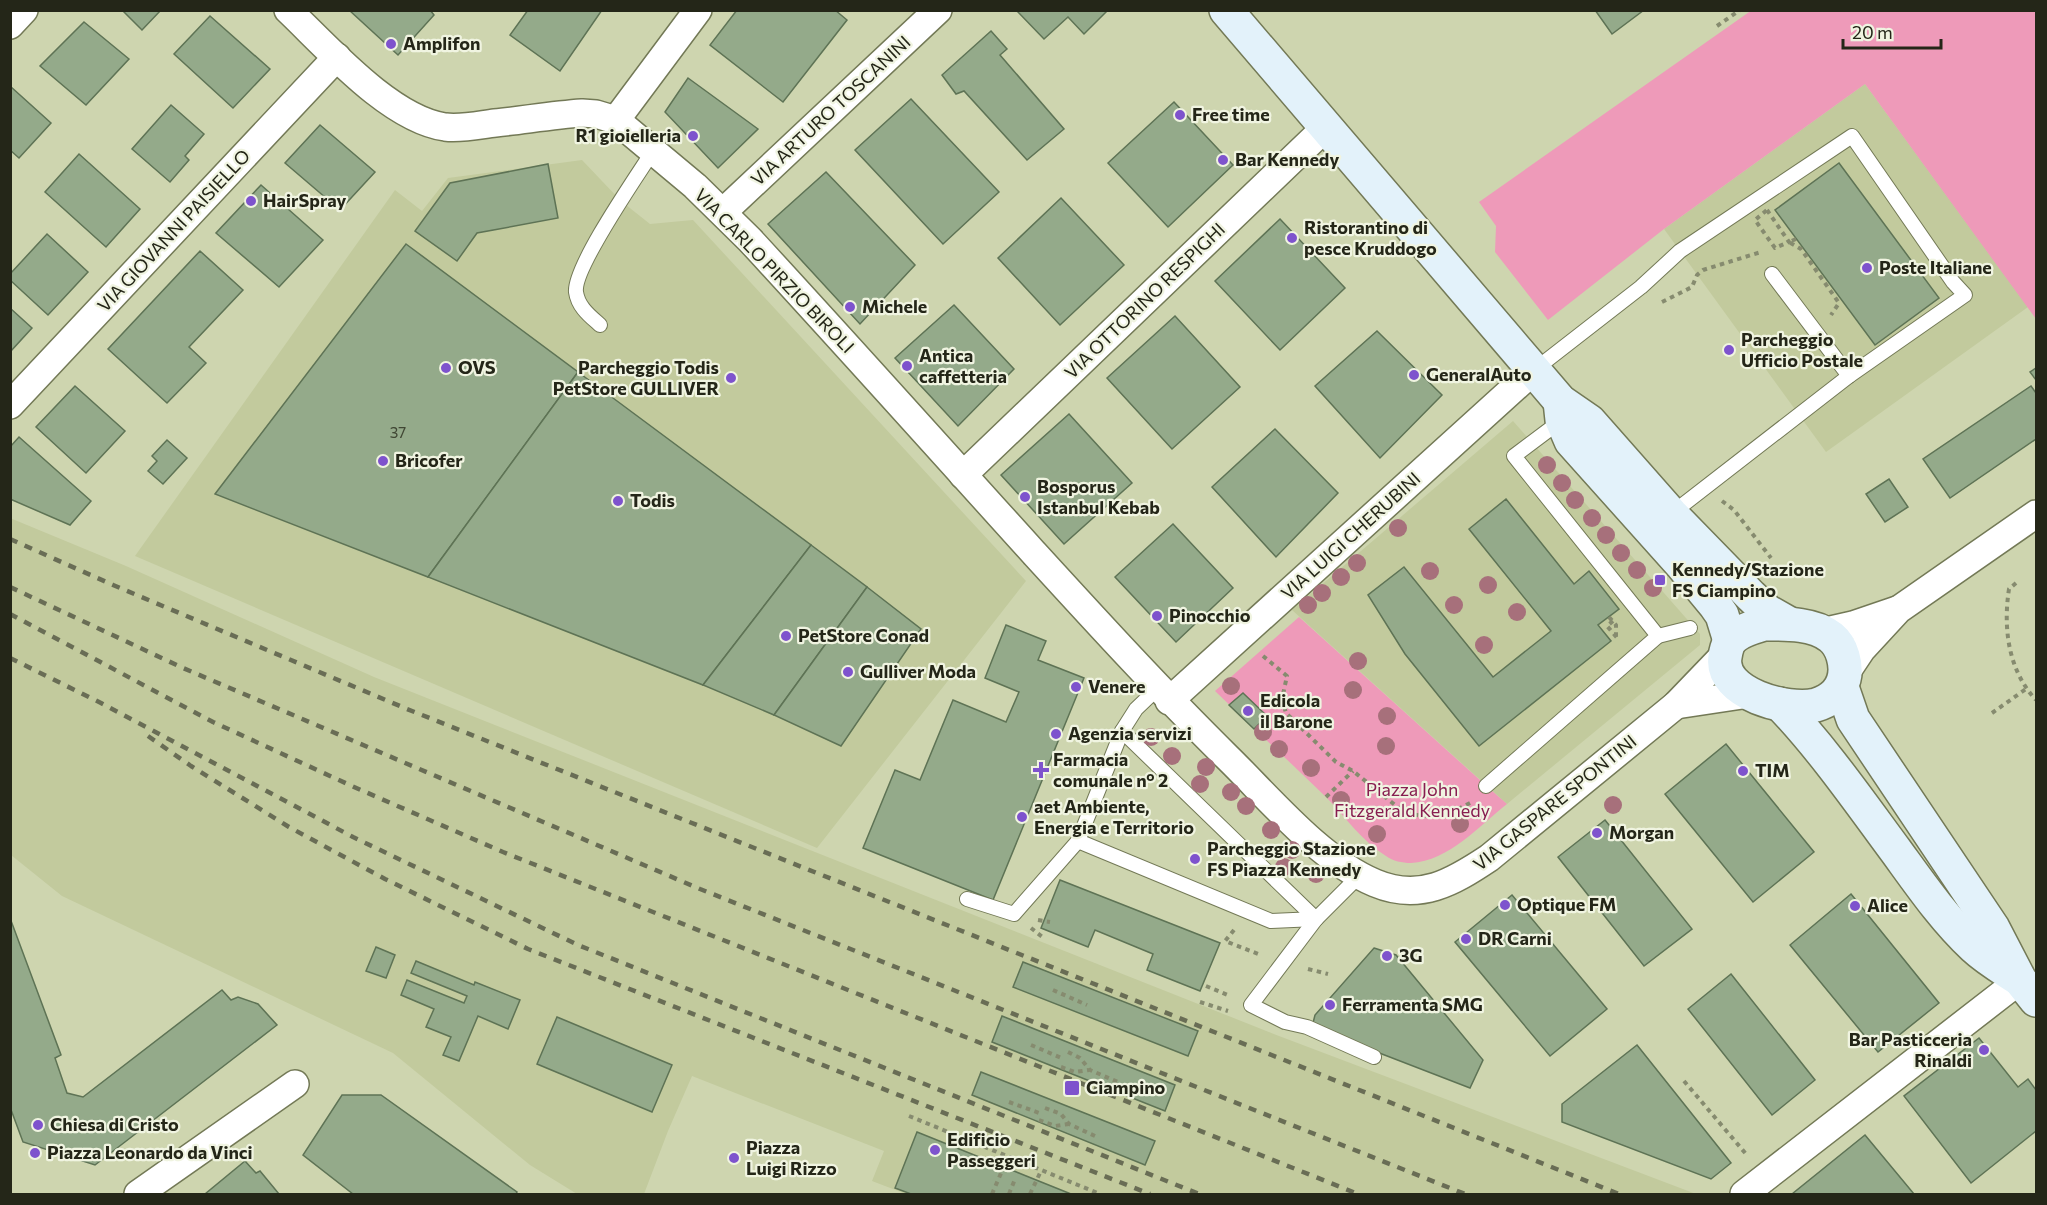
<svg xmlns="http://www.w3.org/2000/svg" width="2047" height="1205" font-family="Commissioner,sans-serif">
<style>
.built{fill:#c2ca9d}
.green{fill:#ee9ab9}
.building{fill:#94aa8a;stroke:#5e7355;stroke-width:1.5}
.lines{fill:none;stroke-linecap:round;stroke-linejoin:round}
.lane-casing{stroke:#737956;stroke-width:16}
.street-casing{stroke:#737956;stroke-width:30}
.secondary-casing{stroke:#737956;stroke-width:36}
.path{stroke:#868b6f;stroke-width:4;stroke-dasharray:4.5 4.5;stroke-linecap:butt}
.lane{stroke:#fff;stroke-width:14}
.street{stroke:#fff;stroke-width:27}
.secondary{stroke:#e3f2fa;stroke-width:33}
.rail{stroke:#696d55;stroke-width:4.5;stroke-dasharray:8 8;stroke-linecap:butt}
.tree{fill:#a7707b}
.poi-dot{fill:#7e53cd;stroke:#f0f4e1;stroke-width:2}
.labels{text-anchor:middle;stroke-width:4.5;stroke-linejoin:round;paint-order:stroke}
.number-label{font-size:15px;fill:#404734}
.poi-label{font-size:18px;font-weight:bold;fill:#242618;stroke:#f0f4e1;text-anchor:start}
.street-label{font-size:18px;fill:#242618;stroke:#f0f4e1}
.park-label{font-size:18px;fill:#871d50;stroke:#f0f4e1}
</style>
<rect width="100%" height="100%" fill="#ced5af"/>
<g class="built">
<path d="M1865 84 2028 307 1826 452 1664 229Z"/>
<path d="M582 160 621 201 650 224 693 220 1026 581 817 848 135 556 395 190 422 211 448 178Z"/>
<path d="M1513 421 1700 634V645L1507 804 1292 610Z"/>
<path d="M10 518 126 566 374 677 1279 1036 1696 1194H906L872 1181 884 1151 692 1076 668 1131 644 1194H577L530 1165 393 1053 62 896 11 855Z"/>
</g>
<g class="green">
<path d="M1752 10 2036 11V319L1865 84 1664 229 1548 320 1495 252 1496 226 1479 202Z"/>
<path d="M1299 617 1491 790 1507 804C1479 826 1449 861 1411 863 1402 863 1393 861 1386 856 1363 842 1345 817 1327 798 1290 762 1252 727 1215 691Z"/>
</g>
<g class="building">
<path d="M122 10H161L142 30Z"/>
<path d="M349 10H430L434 15 398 55Z"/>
<path d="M528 10H602L560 71 510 35Z"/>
<path d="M737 10H835L847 20 783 102 710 45Z"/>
<path d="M1016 10H1108L1084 34 1068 17 1044 39Z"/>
<path d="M1595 10H1644L1612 34Z"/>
<path d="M210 16 270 69 233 108 174 54Z"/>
<path d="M84 22 129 59 86 105 40 66Z"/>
<path d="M991 31 1007 49 1000 55 1064 129 1027 160 964 91 956 94 942 75Z"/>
<path d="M688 78 758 129 718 168 665 112Z"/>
<path d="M10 86 51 123 19 158 10 150Z"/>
<path d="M911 99 999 192 943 244 855 150Z"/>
<path d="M1174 102 1233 165 1168 227 1108 163Z"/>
<path d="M171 105 204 134 185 156 189 160 170 182 132 149Z"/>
<path d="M320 125 375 172 340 210 285 163Z"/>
<path d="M79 154 140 209 106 247 45 192Z"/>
<path d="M1839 163 1939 298 1875 345 1775 210Z"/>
<path d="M548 164 558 218 477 233 457 261 415 231 450 183Z"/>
<path d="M826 172 915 265 860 324 768 224Z"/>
<path d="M261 185 323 240 279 287 216 233Z"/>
<path d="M1061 198 1124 265 1060 325 998 258Z"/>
<path d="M1280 219 1345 288 1280 350 1215 281Z"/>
<path d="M47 234 88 272 48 315 10 280V274Z"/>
<path d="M406 244 578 372 428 577 215 494Z"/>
<path d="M200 251 243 290 189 347 206 363 167 403 108 349Z"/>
<path d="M954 305 1014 369 958 426 895 358Z"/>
<path d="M10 308 32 328 10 352Z"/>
<path d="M1175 316 1240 387 1172 449 1107 378Z"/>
<path d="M1377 331 1442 395 1380 458 1315 386Z"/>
<path d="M2036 368V380L2030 372Z"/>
<path d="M578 372 811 545 703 685 428 577Z"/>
<path d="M75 386 125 431 86 473 36 427Z"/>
<path d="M2031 386 2036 393V439L1950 498 1923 459Z"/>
<path d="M1069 414 1132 483 1064 544 1001 475Z"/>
<path d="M1275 429 1338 493 1276 557 1212 487Z"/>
<path d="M19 437 91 501 70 525 10 499V447Z"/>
<path d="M167 440 187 458 163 484 148 471 157 461 152 456Z"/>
<path d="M1889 479 1908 507 1885 522 1866 494Z"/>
<path d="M1506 499 1574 584 1589 571 1619 609 1598 625 1611 641 1479 746 1405 654 1368 595 1404 567 1493 677 1551 631 1469 529Z"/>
<path d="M1173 524 1233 588 1176 642 1115 577Z"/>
<path d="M811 545 867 587 774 715 703 685Z"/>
<path d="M867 587 921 629 841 746 774 715Z"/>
<path d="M1006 625 1046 641 1038 660 1084 678 993 900 863 848 895 770 920 780 953 700 1006 722 1019 692 985 678Z"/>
<path d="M1243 693 1267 716 1254 729 1229 705Z"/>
<path d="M1726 744 1814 852 1753 902 1665 794Z"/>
<path d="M1605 820 1692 929 1644 966 1558 857Z"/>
<path d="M1060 880 1220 943 1200 991 1147 970 1153 954 1095 930 1088 947 1041 928Z"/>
<path d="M1851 894 1939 1003 1878 1052 1790 945Z"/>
<path d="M1512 895 1607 1009 1550 1056 1455 942Z"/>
<path d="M10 918 61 1055 55 1058 67 1093 83 1097 222 990 231 1000 238 997 258 1004 277 1025 95 1165 23 1142 10 1107Z"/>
<path d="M376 947 395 955 386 978 366 971Z"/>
<path d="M1374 948 1396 955 1483 1060 1470 1088 1312 1027 1315 1015Z"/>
<path d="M416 961 474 985 475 982 520 1000 508 1029 478 1016 459 1061 443 1055 451 1037 426 1027 434 1009 401 995 407 980 464 1003 467 996 411 973Z"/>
<path d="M1023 962 1198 1031 1188 1056 1013 987Z"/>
<path d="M1731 974 1815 1080 1772 1115 1688 1009Z"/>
<path d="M1002 1016 1175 1085 1165 1111 992 1042Z"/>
<path d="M557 1017 672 1065 652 1112 537 1064Z"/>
<path d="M1979 1038 2018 1087 2028 1079 2036 1090V1131L1971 1183 1904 1096Z"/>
<path d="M1637 1045 1731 1163 1711 1179 1562 1122V1104Z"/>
<path d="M981 1072 1155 1141 1145 1165 972 1095Z"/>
<path d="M342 1095H381L517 1192 516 1194H353L303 1155Z"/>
<path d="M917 1132 1004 1167 1071 1194H911L895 1188Z"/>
<path d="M1865 1135 1914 1194H1792Z"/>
<path d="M245 1161 256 1173 260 1171 279 1194H205Z"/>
</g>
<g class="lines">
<g class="lane-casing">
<g id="lane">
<path d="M1772 274 1849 376"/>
<path d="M600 325C590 316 578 307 576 292 573 268 637 176 653 151"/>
<path d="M1533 371 1641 287 1680 251 1852 136 1953 282 1965 295 1849 376 1671 514"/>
<path d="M1658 636 1690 628"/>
<path d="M1122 731 1316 919"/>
<path d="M1486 786 1658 636 1514 456 1562 420"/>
<path d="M1078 841 1271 921 1316 919"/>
<path d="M1359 876 1316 919 1251 1005 1285 1022 1307 1027 1374 1057"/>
<path d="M967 899 1014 914 1078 841 1122 731 1136 709 1158 688"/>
</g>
</g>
<g class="street-casing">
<g id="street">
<path d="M288 10C328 48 390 119 445 127 462 129 479 125 495 123 524 120 553 115 582 113L596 114 616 120 695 186 750 240C845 343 939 448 1033 552 1097 622 1160 691 1227 757 1270 799 1320 860 1375 883 1420 902 1453 882 1489 858L1676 705 1726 653"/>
<path d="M10 25 24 10"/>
<path d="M616 120 698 10"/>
<path d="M723 212 938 10"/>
<path d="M10 405 337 57"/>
<path d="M963 475 1326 127"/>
<path d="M1822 632 1853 625 1897 610"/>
<path d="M1846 673 1862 649 1898 610 2036 514"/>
<path d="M1169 701 1533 371"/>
<path d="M1676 705 1749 694"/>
<path d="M138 1194 295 1084"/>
<path d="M1744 1194 2020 980"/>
</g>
</g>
<g class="secondary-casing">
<g id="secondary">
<path d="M1226 10 1560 401 1589 421 1671 514 1751 596 1767 611 1790 624"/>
<path d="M1560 401 1562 420 1571 441 1682 565 1715 605 1722 615 1730 641"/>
<path d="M1764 624C1785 624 1813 623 1831 637 1837 642 1841 649 1843 656 1850 680 1839 698 1816 705 1788 712 1719 694 1725 657 1726 650 1728 641 1734 637 1742 630 1754 627 1764 624Z"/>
<path d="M1842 687 1853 719 1993 928 2020 980 2036 1000"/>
<path d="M1780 704C1823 749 1859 801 1896 851 1920 884 1944 919 1974 947 1988 960 2004 969 2019 979"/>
</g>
</g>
<g class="path">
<path d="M1717 26 1740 10"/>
<path d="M1767 210 1789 242 1775 248 1755 220Z"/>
<path d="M1796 239 1789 242 1801 249 1839 303 1831 315"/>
<path d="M1662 302 1692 287 1697 275 1703 270 1761 252"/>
<path d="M1722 501 1734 510 1771 558"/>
<path d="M2016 583 2009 589C2003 628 2008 670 2036 700"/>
<path d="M1609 617 1616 625V637"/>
<path d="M1613 621 1607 626 1619 640"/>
<path d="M1263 656 1287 676 1282 699 1286 713 1336 762 1353 771 1400 809 1411 814 1423 816 1456 810 1472 802"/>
<path d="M1992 713 2026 689"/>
<path d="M1076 735 1092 742"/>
<path d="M1326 797 1353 771"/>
<path d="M1036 823 1055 831"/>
<path d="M1038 920 1050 922"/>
<path d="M1031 928 1045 939"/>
<path d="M1234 930 1225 941 1261 955"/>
<path d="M1308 969 1328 974"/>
<path d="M1206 986 1230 996"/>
<path d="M1053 990 1087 1005"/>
<path d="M1200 1002 1228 1011"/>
<path d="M1031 1045 1064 1059"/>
<path d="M1068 1052 1080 1058 1090 1070 1118 1082"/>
<path d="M1061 1067 1075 1072 1089 1070"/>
<path d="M1684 1081 1746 1154"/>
<path d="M1009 1102 1042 1114"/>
<path d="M1045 1108 1061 1114 1069 1124 1095 1136"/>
<path d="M909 1116 1100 1194"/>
<path d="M1039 1120 1055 1126 1069 1124"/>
<path d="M992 1194 1008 1157"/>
<path d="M1009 1194 1015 1179"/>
<path d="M1030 1194 1041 1171"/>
</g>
<use href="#lane" class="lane"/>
<use href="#street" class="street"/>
<use href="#secondary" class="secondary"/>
<g class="rail">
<path d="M10 539 113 585 407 709 1619 1194"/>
<path d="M10 587 183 668 700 889 1465 1194"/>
<path d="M10 614 213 722 354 787 503 852 1358 1194"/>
<path d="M10 658 101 703 353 837 578 945 1199 1194"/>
<path d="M148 736 191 766 289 827 385 879 528 949 1150 1194"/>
</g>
</g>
<g class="tree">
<circle cx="1547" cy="465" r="9"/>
<circle cx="1562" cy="483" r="9"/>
<circle cx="1575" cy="500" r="9"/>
<circle cx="1592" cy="518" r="9"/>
<circle cx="1398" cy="528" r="9"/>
<circle cx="1606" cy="535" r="9"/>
<circle cx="1621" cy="553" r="9"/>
<circle cx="1357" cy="563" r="9"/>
<circle cx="1637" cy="570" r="9"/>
<circle cx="1430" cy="571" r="9"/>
<circle cx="1341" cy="577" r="9"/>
<circle cx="1488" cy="585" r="9"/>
<circle cx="1653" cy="588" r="9"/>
<circle cx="1322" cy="593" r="9"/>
<circle cx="1308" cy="605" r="9"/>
<circle cx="1454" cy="605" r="9"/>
<circle cx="1517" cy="612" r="9"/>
<circle cx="1484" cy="645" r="9"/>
<circle cx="1358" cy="661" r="9"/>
<circle cx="1231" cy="686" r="9"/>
<circle cx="1353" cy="690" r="9"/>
<circle cx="1387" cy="716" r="9"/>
<circle cx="1263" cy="732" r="9"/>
<circle cx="1151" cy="737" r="9"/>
<circle cx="1386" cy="746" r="9"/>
<circle cx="1279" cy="749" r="9"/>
<circle cx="1172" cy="756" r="9"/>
<circle cx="1206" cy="767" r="9"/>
<circle cx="1311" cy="768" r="9"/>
<circle cx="1200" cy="784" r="9"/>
<circle cx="1231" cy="792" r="9"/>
<circle cx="1341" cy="800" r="9"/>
<circle cx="1613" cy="805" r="9"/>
<circle cx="1246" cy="806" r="9"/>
<circle cx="1460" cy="824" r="9"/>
<circle cx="1271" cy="830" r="9"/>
<circle cx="1377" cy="834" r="9"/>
<circle cx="1292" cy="850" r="9"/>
<circle cx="1284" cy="867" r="9"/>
<circle cx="1316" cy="874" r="9"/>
</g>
<g class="poi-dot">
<circle cx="391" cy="44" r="6"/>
<circle cx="1180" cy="115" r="6"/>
<circle cx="693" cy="136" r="6"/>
<circle cx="1223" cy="160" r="6"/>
<circle cx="251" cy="201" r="6"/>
<circle cx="1292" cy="238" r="6"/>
<circle cx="1867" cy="268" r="6"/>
<circle cx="850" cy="307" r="6"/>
<circle cx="1729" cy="350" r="6"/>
<circle cx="907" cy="366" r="6"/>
<circle cx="446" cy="368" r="6"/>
<circle cx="1414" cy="375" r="6"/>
<circle cx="731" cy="378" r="6"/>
<circle cx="383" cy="461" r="6"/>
<circle cx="1025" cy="497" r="6"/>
<circle cx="618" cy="501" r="6"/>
<rect x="1654" y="574" width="12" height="12" rx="3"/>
<circle cx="1157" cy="616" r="6"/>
<circle cx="786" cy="636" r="6"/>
<circle cx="848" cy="672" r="6"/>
<circle cx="1076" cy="687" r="6"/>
<circle cx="1248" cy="711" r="6"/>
<circle cx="1056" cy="734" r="6"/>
<path d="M1038 761h6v6h6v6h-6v6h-6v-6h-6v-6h6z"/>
<circle cx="1743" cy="771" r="6"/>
<circle cx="1022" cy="817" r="6"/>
<circle cx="1597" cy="833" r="6"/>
<circle cx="1195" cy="859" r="6"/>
<circle cx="1505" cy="905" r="6"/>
<circle cx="1855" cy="906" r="6"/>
<circle cx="1466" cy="939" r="6"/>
<circle cx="1387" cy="956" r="6"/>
<circle cx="1330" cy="1005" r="6"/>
<circle cx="1984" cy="1050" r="6"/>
<rect x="1064" y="1080" width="16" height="16" rx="3"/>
<circle cx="38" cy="1125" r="6"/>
<circle cx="935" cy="1150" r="6"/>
<circle cx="35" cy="1153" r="6"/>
<circle cx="734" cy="1158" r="6"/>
</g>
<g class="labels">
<g class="number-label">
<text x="398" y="438">37</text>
</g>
<g class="poi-label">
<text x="403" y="50">Amplifon</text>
<text x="1192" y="121">Free time</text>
<text x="681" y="142" text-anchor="end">R1 gioielleria</text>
<text x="1235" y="166">Bar Kennedy</text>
<text x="263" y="207">HairSpray</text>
<text x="1304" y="234">Ristorantino di<tspan x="1304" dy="21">pesce Kruddogo</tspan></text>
<text x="1879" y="274">Poste Italiane</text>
<text x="862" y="313">Michele</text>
<text x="1741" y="346">Parcheggio<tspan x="1741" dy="21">Ufficio Postale</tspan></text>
<text x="919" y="362">Antica<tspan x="919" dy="21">caffetteria</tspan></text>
<text x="458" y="374">OVS</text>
<text x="719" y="374" text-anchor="end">Parcheggio Todis<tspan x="719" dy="21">PetStore GULLIVER</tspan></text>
<text x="1426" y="381">GeneralAuto</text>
<text x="395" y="467">Bricofer</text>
<text x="1037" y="493">Bosporus<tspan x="1037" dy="21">Istanbul Kebab</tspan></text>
<text x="630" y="507">Todis</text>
<text x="1672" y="576">Kennedy/Stazione<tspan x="1672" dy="21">FS Ciampino</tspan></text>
<text x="1169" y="622">Pinocchio</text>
<text x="798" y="642">PetStore Conad</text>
<text x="860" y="678">Gulliver Moda</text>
<text x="1088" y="693">Venere</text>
<text x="1260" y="707">Edicola<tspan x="1260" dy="21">il Barone</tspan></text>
<text x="1068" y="740">Agenzia servizi</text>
<text x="1053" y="766">Farmacia<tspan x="1053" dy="21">comunale nº 2</tspan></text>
<text x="1755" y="777">TIM</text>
<text x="1034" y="813">aet Ambiente,<tspan x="1034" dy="21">Energia e Territorio</tspan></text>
<text x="1609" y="839">Morgan</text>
<text x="1207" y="855">Parcheggio Stazione<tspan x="1207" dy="21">FS Piazza Kennedy</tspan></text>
<text x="1517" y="911">Optique FM</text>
<text x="1867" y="912">Alice</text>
<text x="1478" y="945">DR Carni</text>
<text x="1399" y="962">3G</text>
<text x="1342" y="1011">Ferramenta SMG</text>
<text x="1972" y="1046" text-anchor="end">Bar Pasticceria<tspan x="1972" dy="21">Rinaldi</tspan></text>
<text x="1086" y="1094">Ciampino</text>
<text x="50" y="1131">Chiesa di Cristo</text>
<text x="947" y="1146">Edificio<tspan x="947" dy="21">Passeggeri</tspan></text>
<text x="746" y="1154">Piazza<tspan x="746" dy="21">Luigi Rizzo</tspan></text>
<text x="47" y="1159">Piazza Leonardo da Vinci</text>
</g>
<g class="street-label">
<text transform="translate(831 111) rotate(-43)" y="6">VIA ARTURO TOSCANINI</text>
<text transform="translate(174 231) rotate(-47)" y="6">VIA GIOVANNI PAISIELLO</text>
<text transform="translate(774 271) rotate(46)" y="6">VIA CARLO PIRZIO BIROLI</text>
<text transform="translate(1145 301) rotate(-44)" y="6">VIA OTTORINO RESPIGHI</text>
<text transform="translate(1351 536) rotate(-42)" y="6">VIA LUIGI CHERUBINI</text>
<text transform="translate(1555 803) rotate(-39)" y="6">VIA GASPARE SPONTINI</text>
</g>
<g class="park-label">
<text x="1412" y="796">Piazza John<tspan x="1412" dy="21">Fitzgerald Kennedy</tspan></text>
</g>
</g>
<rect width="2047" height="1205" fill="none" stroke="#242618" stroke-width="24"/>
<path d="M1843 39v9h98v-9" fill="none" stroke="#242618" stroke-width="3"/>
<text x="1852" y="39" font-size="18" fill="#242618" stroke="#f0f4e1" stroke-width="4.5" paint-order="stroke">20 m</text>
</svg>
